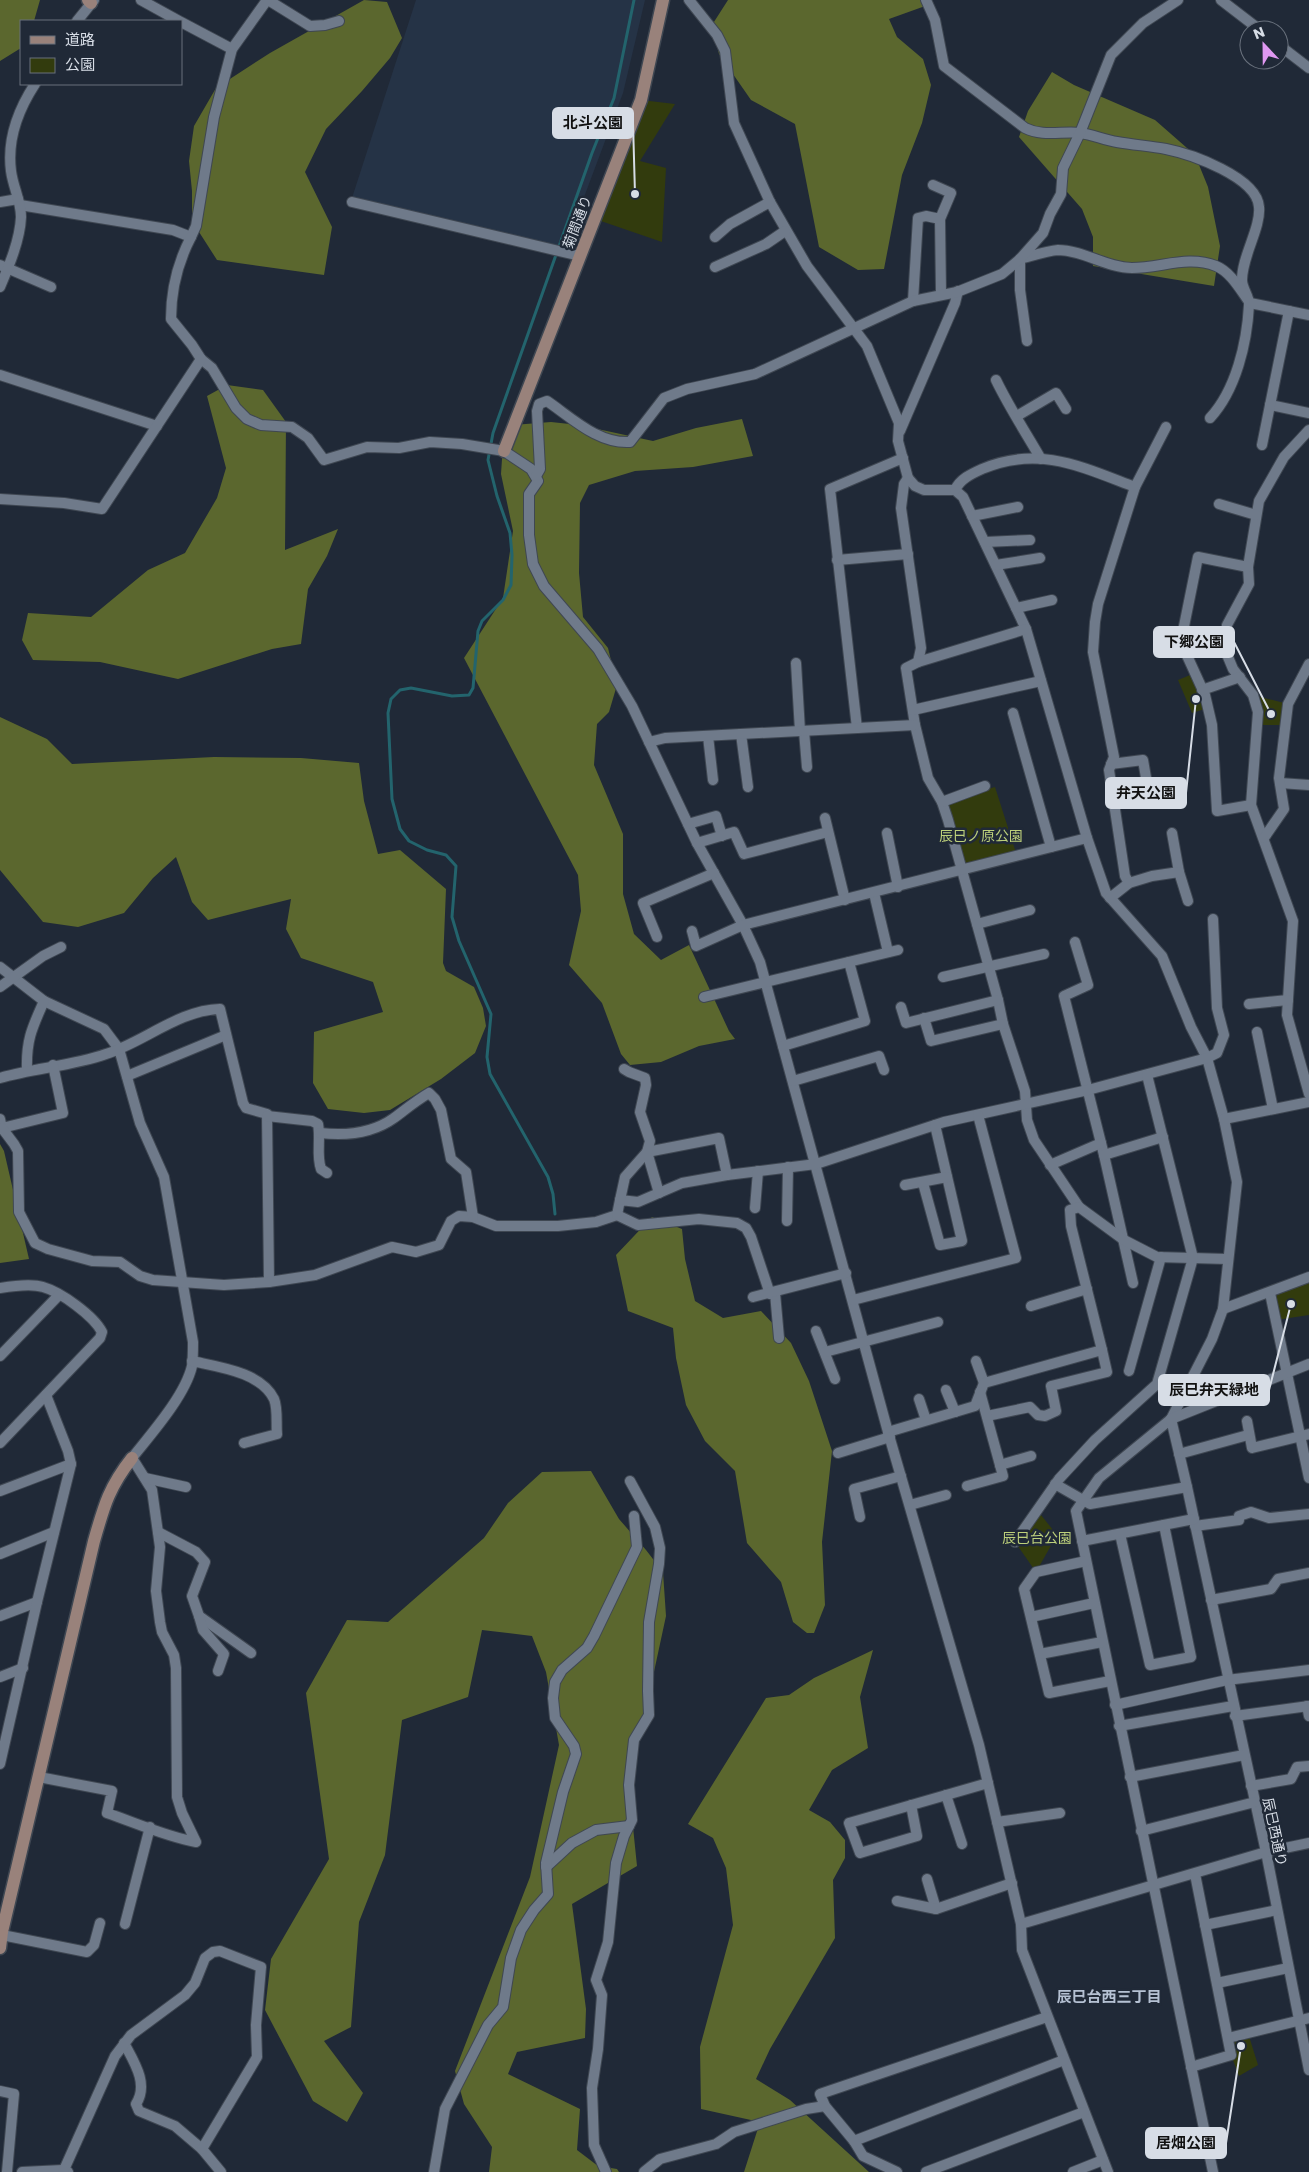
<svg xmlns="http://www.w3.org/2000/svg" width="1309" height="2172" font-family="Poppins,'Noto Sans JP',sans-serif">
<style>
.built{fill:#253346}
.green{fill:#323b0d}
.forest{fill:#5b672e}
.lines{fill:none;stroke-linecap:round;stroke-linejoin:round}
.stream{stroke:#23646d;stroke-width:3}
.street-casing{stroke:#3f4752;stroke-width:12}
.secondary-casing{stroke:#3f4752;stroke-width:15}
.street{stroke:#6f7a8a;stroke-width:10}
.secondary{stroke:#99827b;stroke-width:12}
.labels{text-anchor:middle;stroke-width:5;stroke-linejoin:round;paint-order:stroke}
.street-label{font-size:14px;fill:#d7dde6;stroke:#202937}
.park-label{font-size:14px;fill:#bdd07b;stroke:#202937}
.neighbourhood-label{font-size:15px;font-weight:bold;fill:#b5c1d3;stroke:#202937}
.leader{fill:none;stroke:#d7dde6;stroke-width:2}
.callout-dot{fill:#d7dde6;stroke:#202937;stroke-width:2}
.callout{fill:#d7dde6;stroke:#d7dde6;stroke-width:2}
.callout-label{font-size:15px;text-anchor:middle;font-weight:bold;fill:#111}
</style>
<rect width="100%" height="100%" fill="#202937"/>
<path class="built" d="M416 0H645L623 93 565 248 352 198Z"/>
<g class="green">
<path d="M641 100 675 104 640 161 666 168 662 242 595 219Z"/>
<path d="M1195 673 1208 708 1192 713 1178 680Z"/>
<path d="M1253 695 1288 704 1285 725H1257Z"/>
<path d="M995 787 1017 856 961 871 942 802Z"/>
<path d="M1307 1278 1309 1283V1315L1276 1320 1270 1293Z"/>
<path d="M1037 1510 1057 1535 1036 1572 1015 1542Z"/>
<path d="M1248 2033 1258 2065 1239 2076 1231 2055 1228 2038Z"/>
</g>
<g class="forest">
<path d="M0 0H40L34 21H21V48L0 61Z"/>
<path d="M364 0 387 2 402 38 390 58 362 91 326 129 305 172 332 227 324 275 217 260 192 221V191L189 161 194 126 216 88 270 53Z"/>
<path d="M728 0H927L928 5 889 19 897 37 923 59 931 85 922 123 902 175 884 269 858 270 819 247 795 124 751 100 719 54 712 25Z"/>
<path d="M1052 72 1074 85 1155 120 1195 155 1208 187 1220 246 1214 286 1093 266V237L1082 209 1019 137 1028 111Z"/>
<path d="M227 385 263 390 286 422 285 550 338 529 327 556 308 589 301 644 272 649 178 679 100 662 33 660 22 640 28 613 91 617 148 570 185 553 217 498 226 468 207 396Z"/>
<path d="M742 419 753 456 693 467 635 471 589 485 580 503 579 573 583 617 608 648 617 685 609 712 597 724 594 765 623 834V894L634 934 661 960 689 945 729 1031 735 1039 699 1046 661 1062 630 1065 621 1054 602 1003 569 965 581 911 578 875 464 658 503 598 513 531 501 474 503 444 513 425 551 422 579 425 653 441 696 428Z"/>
<path d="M0 717 47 739 72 764 214 757 301 758 359 763 364 801 378 854 400 850 446 889 443 963 446 971 474 987 483 1008 486 1026 475 1053 441 1079 390 1110 364 1113 328 1109 313 1083 314 1032 383 1012 373 982 301 958 286 929 291 899 208 920 192 902 176 857 153 878 124 913 78 927 43 922 0 870Z"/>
<path d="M0 1144 4 1151 29 1259 0 1263Z"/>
<path d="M652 1217 682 1229 685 1259 695 1301 723 1318 761 1311 791 1343 809 1381 832 1451 822 1542 825 1605 814 1633H807L793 1622 781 1582 747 1543 735 1471 705 1441 686 1405 676 1358 673 1328 628 1311 616 1255Z"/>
<path d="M591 1471 619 1519 646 1550 663 1572 666 1616 629 1788 637 1866 572 1904 586 2009 585 2038 517 2052 508 2074 580 2109 577 2150 598 2166 617 2169 619 2172H489L492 2147 464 2104 455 2071 530 1877 559 1745 546 1672 532 1636 482 1630 468 1697 402 1720 385 1855 359 1922 351 2027 324 2041 363 2093 347 2122 313 2101 265 2010 271 1959 329 1859 306 1693 347 1620 388 1622 484 1538 508 1503 542 1472Z"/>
<path d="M873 1650 860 1697 868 1748 832 1770 809 1810 830 1822 845 1840V1858L833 1880 835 1938 770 2049 756 2079 790 2100 869 2172H744L760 2122 701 2109 700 2047 733 1925 726 1868 713 1838 688 1824 766 1698 789 1695 814 1678Z"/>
</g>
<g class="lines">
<path class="stream" d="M555 1214 553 1194 548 1177 490 1074 487 1057 491 1014 459 941 452 917 456 866 446 855 427 850 409 841 400 829 392 799 388 713 391 699 400 690 411 688 452 696 469 695 473 688 478 631 482 621 503 600 511 585 512 555 510 533 497 496 488 460 493 433 592 153 614 98 634 0"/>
<g class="street-casing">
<g id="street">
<path d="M141 0 179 21"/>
<path d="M268 0 310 26 325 25 339 21"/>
<path d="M689 0 717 35 725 51 734 123 770 202 807 266 867 346 899 423 898 441 908 478 915 486 924 490H955L963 497 1026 629 1087 838 1106 893 1162 956 1191 1027 1207 1058 1224 1119 1237 1182 1223 1309 1212 1339 1171 1419 1099 1478 1076 1511 1213 2172"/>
<path d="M926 0 935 20 944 66 1025 128C1043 137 1061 131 1081 133 1093 135 1105 140 1117 142 1134 145 1150 146 1166 149 1191 154 1257 177 1259 207 1261 228 1242 256 1242 280 1242 289 1250 297 1249 305 1247 343 1236 390 1210 418"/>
<path d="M1221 0 1260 30"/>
<path d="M77 21 94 0"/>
<path d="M181 22 232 49"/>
<path d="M1279 45 1309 68"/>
<path d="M933 185 951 193 940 219 941 294"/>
<path d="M0 202 18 199"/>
<path d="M352 202 580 256"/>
<path d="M20 205 173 230 191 237 196 226 214 117 232 49 267 0"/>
<path d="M191 237C178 262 171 291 171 319L192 345 201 359 212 368 236 408 247 419 261 425 292 427 308 438 324 460 367 447 399 448 430 442 462 444 504 451 531 469 538 481 529 494V535L533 564 544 586 598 649 632 706 697 843 743 925 760 962 888 1432 979 1745 1021 1924 1022 1950 1108 2172"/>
<path d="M715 237 730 224 770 202"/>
<path d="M1020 259C1032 256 1046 251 1058 250 1083 250 1107 268 1132 268 1161 268 1188 255 1216 266 1231 272 1241 291 1250 303L1309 315"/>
<path d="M1020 259V290L1027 341"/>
<path d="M0 265 51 287"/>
<path d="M715 267 766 244 785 231"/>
<path d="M0 287C9 266 20 240 21 217 21 201 13 187 11 171 7 140 18 110 35 84"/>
<path d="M913 301 918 218 926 216 940 219"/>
<path d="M0 375 157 426"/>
<path d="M996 380C1009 407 1026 433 1041 459"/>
<path d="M1270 405 1309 413"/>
<path d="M1017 416 1056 393 1066 409"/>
<path d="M1309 430 1284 457 1259 501 1248 567 1249 584 1227 625 1226 638 1228 657 1233 669 1253 695 1258 712 1251 805 1293 921 1287 1015 1309 1094"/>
<path d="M900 431 955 303 958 291"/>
<path d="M1262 445 1289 311"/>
<path d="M536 476 540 469 537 411 539 404 547 401C572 418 598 444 630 442L664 398 687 389 755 374 913 301 957 292 1002 274 1020 259 1043 233 1050 214 1061 194 1063 168 1080 133 1111 55 1143 23 1178 0"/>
<path d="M908 478 904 484 901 508 921 648 918 662"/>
<path d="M955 490C960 479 971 474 982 469 1039 445 1082 467 1135 487"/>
<path d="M0 499 64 503 102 509 201 359"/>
<path d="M1219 504 1256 515"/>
<path d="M972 516 1018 507"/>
<path d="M985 542 1030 540"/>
<path d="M837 560 908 554"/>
<path d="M996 565 1040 558"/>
<path d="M1248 567 1198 557 1182 636 1184 649 1205 695 1212 725 1217 811 1251 805"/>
<path d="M1016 608 1052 600"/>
<path d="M1026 629 918 662 906 668 915 725 928 778 942 802 948 820 998 1000 1003 1024 1025 1091 1027 1120 1034 1140 1079 1207"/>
<path d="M796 663 800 731"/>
<path d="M1202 690 1240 677"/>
<path d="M913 710 1041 681"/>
<path d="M1013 713 1051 847"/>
<path d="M857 728 830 489 903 458"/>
<path d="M804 731 807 767"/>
<path d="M741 734 748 787"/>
<path d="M708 736 713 780"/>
<path d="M649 742 665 738 915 725"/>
<path d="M1111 764 1143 760 1150 801"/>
<path d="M1280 783 1309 785"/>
<path d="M942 802 985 786"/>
<path d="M825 818 845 900"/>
<path d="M688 824 716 816 722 836"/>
<path d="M887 833 898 887"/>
<path d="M1172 833 1179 872 1188 901"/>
<path d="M1264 838 1284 809 1279 778 1288 704 1309 664"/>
<path d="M697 843 734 832 744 854 828 832"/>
<path d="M1129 883 1125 876 1109 770 1114 757 1093 652 1095 622 1098 604 1135 487 1166 427"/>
<path d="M874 893 888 952"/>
<path d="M1110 898 1129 883 1152 876 1179 872"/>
<path d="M977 924 1030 910"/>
<path d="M692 931 696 946 743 925 1087 838"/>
<path d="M657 937 643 903 714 873"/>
<path d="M1075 942 1088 985 1064 996 1104 1155 1133 1283"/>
<path d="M0 967 44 1001 104 1029 119 1049 140 1123 164 1177 193 1342C193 1350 193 1358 192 1366 185 1396 151 1434 132 1458L152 1490 160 1547 156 1591 160 1622 162 1632 174 1655 176 1668 177 1797 182 1813 196 1842C167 1837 136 1823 107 1813L112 1791 39 1777"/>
<path d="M943 977 1044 954"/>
<path d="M0 987 43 956 61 947"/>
<path d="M704 997 898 950"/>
<path d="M1249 1004 1288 1000"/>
<path d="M901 1007 906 1023 998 1000"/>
<path d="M924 1018 931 1041 1003 1024"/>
<path d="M1257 1032 1273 1109"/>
<path d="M783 1046 865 1021 849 962"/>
<path d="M27 1070C26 1040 32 1028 44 1001"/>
<path d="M127 1076 226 1035"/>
<path d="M0 1078C34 1068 72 1066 106 1054 144 1042 179 1010 220 1009L243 1103 246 1108 267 1114 269 1282"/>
<path d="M793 1081 879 1056 884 1070"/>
<path d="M267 1116 312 1121 318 1124C321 1139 316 1155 321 1169L327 1173"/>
<path d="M0 1119 2 1128 63 1113 53 1065"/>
<path d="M1224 1119 1309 1102"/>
<path d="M2 1128 14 1144 18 1151 19 1212 35 1243 48 1249 92 1261 120 1262 140 1276 153 1280 224 1285 269 1282 315 1275 392 1247 416 1252 439 1245 451 1221 459 1216 473 1217 496 1226H558L596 1222 617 1215 620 1200 638 1202 682 1183 727 1175 816 1164 944 1122 1088 1090 1207 1058 1217 1053 1224 1035 1217 1008 1213 919"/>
<path d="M320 1133C346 1136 373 1133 394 1118 406 1109 417 1100 429 1093L435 1099 441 1110 451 1159 466 1172 473 1217"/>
<path d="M1104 1155 1163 1137"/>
<path d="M1050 1165 1101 1143"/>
<path d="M923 1183 940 1245 962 1241 935 1125"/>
<path d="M905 1185 947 1177"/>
<path d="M659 1193 647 1152 719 1138 727 1175"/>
<path d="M620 1200 625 1177 647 1152 650 1141 640 1112 646 1085 645 1078 629 1072 624 1069"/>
<path d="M755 1208 758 1171"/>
<path d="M617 1215 638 1225 699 1219 737 1223 746 1228 751 1237 770 1294"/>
<path d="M787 1221 788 1167"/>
<path d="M0 1288C12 1286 31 1283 43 1287 61 1292 94 1316 102 1332L100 1338 0 1443"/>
<path d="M775 1293 779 1338"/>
<path d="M1270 1293 1309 1478"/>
<path d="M753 1297 846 1273"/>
<path d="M853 1300 1016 1258 978 1115"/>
<path d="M1031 1306 1087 1289"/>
<path d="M1223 1309 1309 1277"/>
<path d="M816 1331 835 1379"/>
<path d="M825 1352 938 1322"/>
<path d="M0 1356 59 1295"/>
<path d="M192 1361C219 1367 261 1372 274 1399 278 1408 276 1424 277 1434L244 1443"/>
<path d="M976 1361 984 1383"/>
<path d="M1309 1364 1171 1419 1187 1487 1266 1852 1309 2070"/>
<path d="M1129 1371 1161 1257"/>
<path d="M946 1390 955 1412"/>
<path d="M919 1399 926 1420"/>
<path d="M987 1416 1030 1407 1038 1415 1045 1416 1056 1411 1051 1386 1107 1372 1102 1350"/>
<path d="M1247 1421 1252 1448 1309 1434"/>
<path d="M888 1432 975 1406 984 1383 1102 1350 1071 1226 1070 1210 1079 1207 1124 1240 1157 1257 1227 1259"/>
<path d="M838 1453 890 1437"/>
<path d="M1179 1454 1248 1435"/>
<path d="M1000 1465 1031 1456"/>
<path d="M145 1478 186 1487"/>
<path d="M1055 1484 1090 1504 1187 1487"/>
<path d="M967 1486 1003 1476 980 1392"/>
<path d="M0 1491 71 1464"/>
<path d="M910 1505 946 1495"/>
<path d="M860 1517 854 1489 901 1476"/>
<path d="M1195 1526 1239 1520V1516L1251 1512 1269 1518 1309 1514"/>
<path d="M158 1532 196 1552 205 1562 192 1596 199 1616 251 1653"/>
<path d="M1120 1534 1150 1665 1191 1657 1164 1525"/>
<path d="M1082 1541 1194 1519"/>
<path d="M1015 1542 1059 1479 1095 1440 1157 1384 1193 1258 1147 1075"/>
<path d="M0 1554 54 1532"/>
<path d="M1086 1561 1036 1572 1024 1589 1049 1693 1110 1681"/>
<path d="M1211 1600 1271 1589 1278 1579 1309 1573"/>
<path d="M0 1616 37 1602"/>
<path d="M199 1616 203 1630 224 1654 218 1671"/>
<path d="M1031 1617 1094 1603"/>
<path d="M1040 1654 1102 1642"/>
<path d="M0 1677 23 1668"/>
<path d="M1115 1705 1227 1680 1309 1670"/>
<path d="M1307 1706 1309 1716"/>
<path d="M1235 1716 1309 1706"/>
<path d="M1119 1726 1233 1706"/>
<path d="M0 1764 37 1602 71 1464 68 1451 46 1395"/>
<path d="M1130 1777 1244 1755"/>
<path d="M1251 1786 1291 1779 1297 1767 1309 1766"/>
<path d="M946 1795 962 1844"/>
<path d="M911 1805 917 1836 860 1853 849 1823 988 1783"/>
<path d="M997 1822 1060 1813"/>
<path d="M1141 1831 1255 1802"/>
<path d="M546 1867 572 1843 596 1830 629 1826"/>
<path d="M927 1879 936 1909"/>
<path d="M897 1901 936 1909 1012 1883"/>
<path d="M125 1924 150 1827"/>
<path d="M1021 1924 1266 1852 1309 1843"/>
<path d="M1205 1925 1277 1910"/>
<path d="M2 1935 87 1952 94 1945 100 1923"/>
<path d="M1217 1983 1288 1968"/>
<path d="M1228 2038 1309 2018"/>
<path d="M124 2043C134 2062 149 2084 136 2104L139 2111 175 2126 202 2149 221 2172"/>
<path d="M1191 2067 1231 2055 1195 1874"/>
<path d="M0 2091 14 2094 7 2172"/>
<path d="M854 2141 1064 2060"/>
<path d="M22 2172 63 2170 68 2172"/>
<path d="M63 2172 115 2056 131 2035 185 1995 195 1983 205 1958 213 1952 220 1951 261 1967 256 2025 257 2057 202 2149"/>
<path d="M434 2172 445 2109 488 2025 503 2007 511 1958 521 1930 534 1910 548 1894 546 1863 563 1792 576 1754 574 1746 555 1718 553 1698 555 1682 562 1670 587 1648 594 1636 637 1547 634 1516"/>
<path d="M606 2172 594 2145 592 2088 598 2049 602 1995 596 1980 608 1942 616 1863 624 1836 632 1820 629 1785 634 1740 649 1715 648 1691 649 1622 659 1564 660 1548 655 1527 630 1481"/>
<path d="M644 2172 660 2159 716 2144 734 2132 806 2109 825 2106"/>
<path d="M897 2172 863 2156 854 2141 825 2106 820 2094 1047 2017"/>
<path d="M926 2172 1084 2112"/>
<path d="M1073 2172 1103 2160"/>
</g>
</g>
<g class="secondary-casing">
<g id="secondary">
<path d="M88 0 91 3"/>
<path d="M504 451 641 100 663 0"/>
<path d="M0 1948 2 1932 94 1541C104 1506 109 1487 132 1458"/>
</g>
</g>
<use href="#street" class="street"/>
<use href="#secondary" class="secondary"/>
</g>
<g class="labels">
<g class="street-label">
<text transform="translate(577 222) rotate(-69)" y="5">菊間通り</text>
<text transform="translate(1275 1832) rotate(78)" y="5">辰巳西通り</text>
</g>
<g class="park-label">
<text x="981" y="841">辰巳ノ原公園</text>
<text x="1037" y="1543">辰巳台公園</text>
</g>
<g class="neighbourhood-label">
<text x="1109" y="2002">辰巳台西三丁目</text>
</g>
</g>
<path class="leader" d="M635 194L633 123M1271 714L1234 642M1196 699L1186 793M1291 1304L1269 1390M1241 2046L1226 2143"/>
<g class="callout-dot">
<circle cx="635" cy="194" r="5"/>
<circle cx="1271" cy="714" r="5"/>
<circle cx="1196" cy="699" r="5"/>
<circle cx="1291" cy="1304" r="5"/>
<circle cx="1241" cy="2046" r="5"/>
</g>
<g class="callout">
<rect x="553" y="108" width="80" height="30" rx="5"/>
<rect x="1154" y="627" width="80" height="30" rx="5"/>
<rect x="1106" y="778" width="80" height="30" rx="5"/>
<rect x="1159" y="1375" width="110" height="30" rx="5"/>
<rect x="1146" y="2128" width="80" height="30" rx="5"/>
</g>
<g class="callout-label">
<text x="593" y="128">北斗公園</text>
<text x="1194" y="647">下郷公園</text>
<text x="1146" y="798">弁天公園</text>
<text x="1214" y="1395">辰巳弁天緑地</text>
<text x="1186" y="2148">居畑公園</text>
</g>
<rect x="20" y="20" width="162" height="65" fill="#202937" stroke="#69717d"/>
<rect x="30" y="36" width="25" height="8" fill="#99827b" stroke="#69717d"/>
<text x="65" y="45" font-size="15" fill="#d7dde6">道路</text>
<rect x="30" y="58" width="25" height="15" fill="#323b0d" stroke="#69717d"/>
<text x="65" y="70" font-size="15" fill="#d7dde6">公園</text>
<g transform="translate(1264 45) rotate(338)"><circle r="24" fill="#202937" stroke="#69717d"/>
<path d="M0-4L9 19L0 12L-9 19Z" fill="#df98f1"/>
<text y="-8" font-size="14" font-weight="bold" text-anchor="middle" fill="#d7dde6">N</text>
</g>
</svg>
